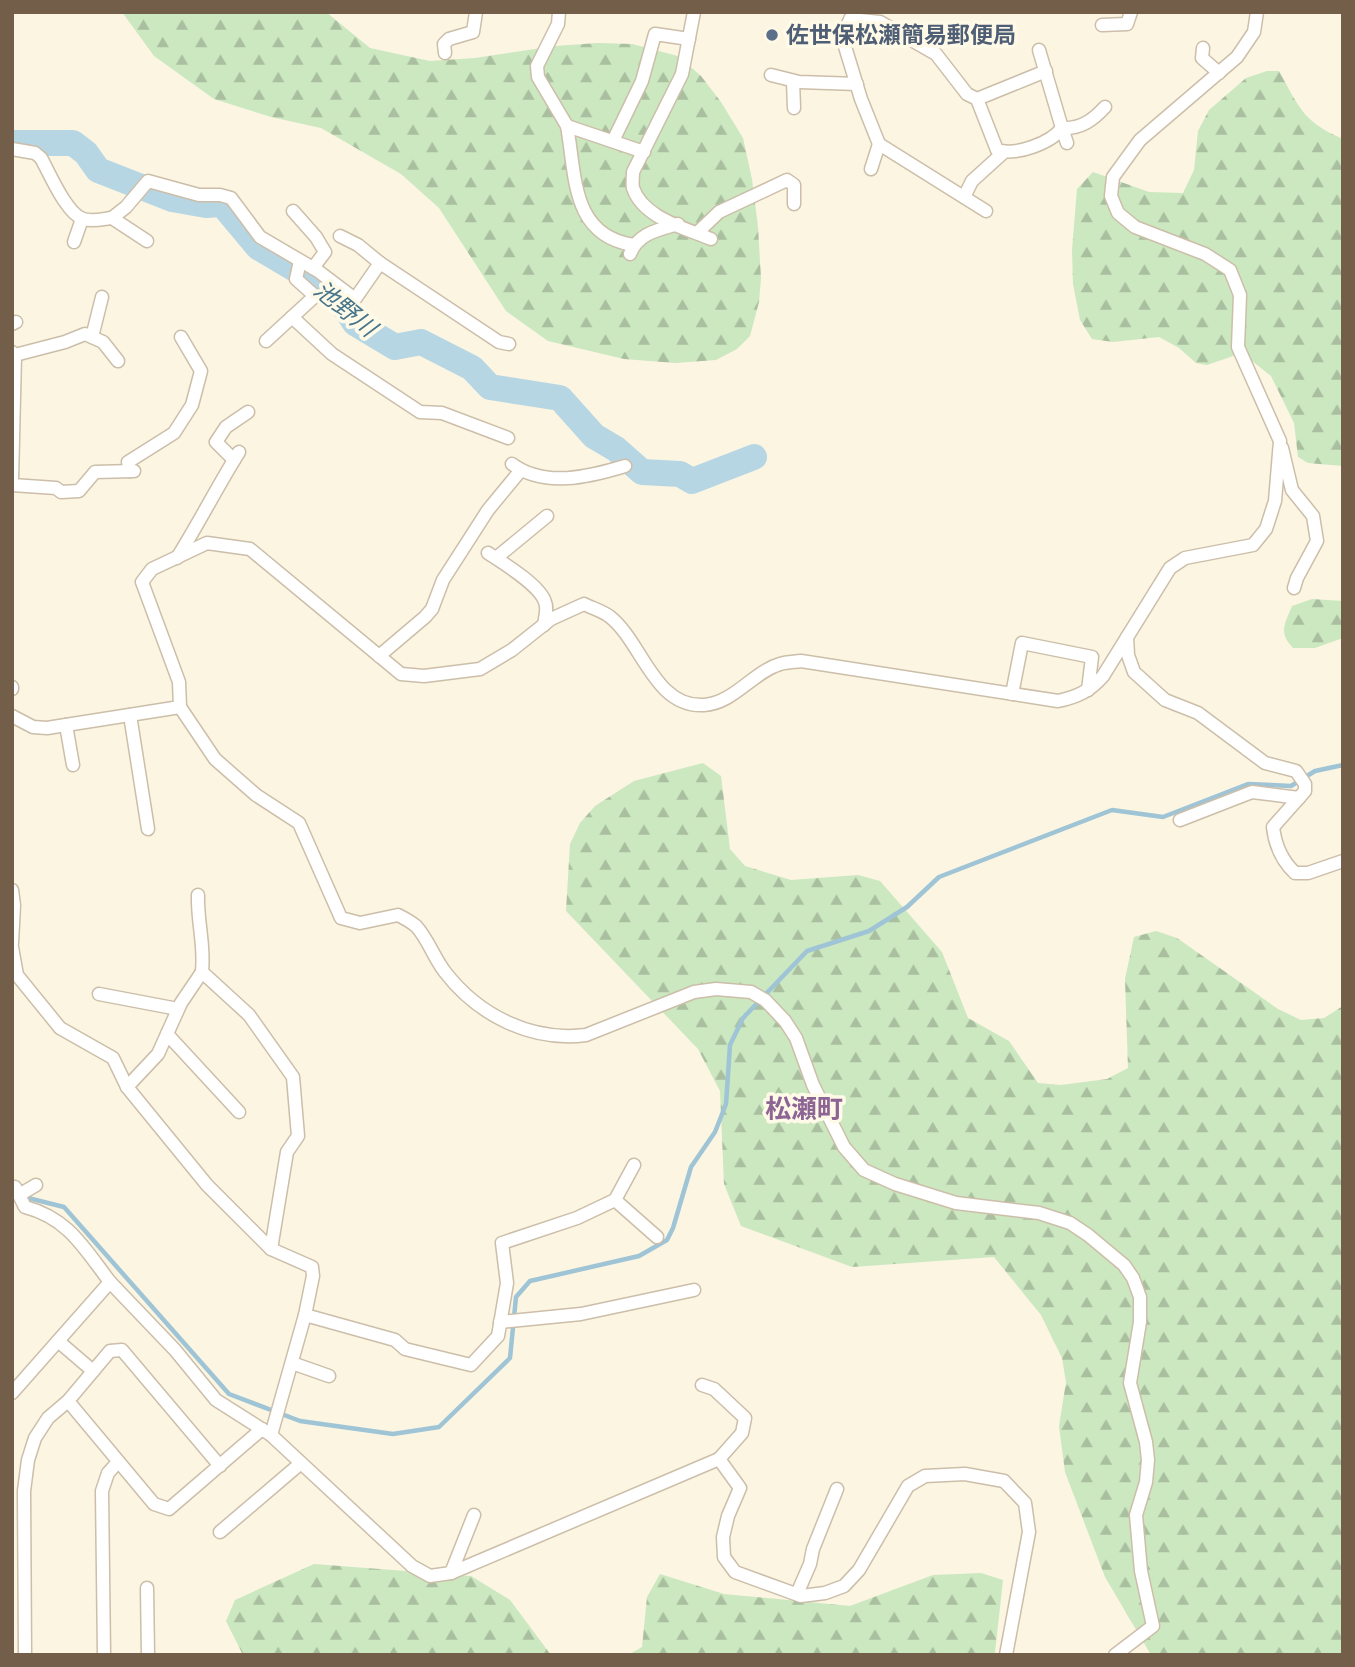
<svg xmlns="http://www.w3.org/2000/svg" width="1355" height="1667" font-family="'Asap Condensed','Noto Sans JP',sans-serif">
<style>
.forest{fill:url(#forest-firs)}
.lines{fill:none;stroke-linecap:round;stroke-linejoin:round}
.stream{stroke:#9ec4d6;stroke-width:4.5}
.river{stroke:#b7d6e4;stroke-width:26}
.minor-casing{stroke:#ccbea9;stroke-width:15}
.minor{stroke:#fff;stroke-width:12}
.service-dot{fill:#5c6f8a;stroke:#fff9e7;stroke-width:2.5}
.labels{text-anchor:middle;stroke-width:7;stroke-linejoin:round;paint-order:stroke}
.service-label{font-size:23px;font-weight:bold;fill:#4e5e75;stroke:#fff9e7;text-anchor:start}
.water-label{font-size:24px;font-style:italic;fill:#47768c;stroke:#fff9e7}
.quarter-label{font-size:26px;font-weight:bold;fill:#8d6595;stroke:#fff9e7}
</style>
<defs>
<pattern id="forest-firs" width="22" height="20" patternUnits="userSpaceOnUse" patternTransform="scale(1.75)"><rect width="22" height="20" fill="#cbe8c1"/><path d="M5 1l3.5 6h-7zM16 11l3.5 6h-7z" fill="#a9bf9f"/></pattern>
</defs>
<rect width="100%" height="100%" fill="#fbf5e2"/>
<g class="forest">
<path d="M122 12H326L370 48 430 61 475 58 555 46 598 43 632 44 678 56 701 76 721 102 743 138 752 179 758 227 761 278 759 302 750 336 737 349 716 360 675 363 624 359 548 341 506 311 439 208 401 174 321 128 271 117 214 99 154 56Z"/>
<path d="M1267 71H1279C1299 107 1303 122 1343 139V466L1308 463 1298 457 1294 423 1271 376 1242 353 1207 365 1196 363 1179 348 1159 337 1113 342 1092 339 1080 320 1073 284 1072 250 1077 189 1093 172 1149 192 1183 193 1194 170 1198 131 1209 110 1246 78Z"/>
<path d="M1312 599 1343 601V638L1315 648H1293C1278 632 1285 624 1292 606Z"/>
<path d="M703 763 721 776 730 849 745 866 791 880 858 875 880 881 942 952 968 1018 1009 1041 1038 1083 1061 1085 1107 1079 1128 1068 1125 979 1134 937 1156 931 1177 938 1278 1009 1301 1020 1324 1018 1343 1006V1655H1151L1105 1577 1065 1472 1059 1426 1066 1382 1062 1358 1041 1315 994 1257 852 1267 741 1226 724 1184 720 1091 698 1049 566 911 570 844 580 823 595 806 634 781Z"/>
<path d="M314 1564 471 1576 510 1600 551 1655H243L226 1621 235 1600Z"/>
<path d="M981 1573 1003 1580 995 1652 997 1655H628L642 1647 647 1597 660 1574 724 1594 850 1606 933 1575Z"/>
</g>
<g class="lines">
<path class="stream" d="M24 1197 64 1207 229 1394 300 1421 393 1434 439 1427 510 1358 516 1297 530 1281 639 1256 667 1240 673 1228 691 1167 715 1132 726 1104 730 1045 743 1018 807 951 869 931 907 907 939 877 1112 810 1163 817 1248 784 1291 786 1315 771 1343 765"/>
<path class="river" d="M12 143H73L86 153 98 170 172 199 206 205 222 204 258 247 302 273 341 301 355 323 395 347 421 342 472 368 490 387 560 398 594 436 616 449 642 472 680 474 692 481 754 457"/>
<g class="minor-casing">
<g id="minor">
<path d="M559 12 558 24 537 66 538 77 567 126"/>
<path d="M694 12 682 74 633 172C633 177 632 184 633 188 643 218 685 228 711 239"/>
<path d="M854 13 845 29 843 40 861 99 879 144 986 211"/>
<path d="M850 19 880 22 936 54 967 94 977 99 997 150C1016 156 1051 143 1062 128L1067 143"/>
<path d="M1102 25 1127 24 1131 12"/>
<path d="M1203 48 1202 58 1219 73"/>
<path d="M1039 50 1062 128C1081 129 1093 120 1105 107"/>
<path d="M445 53 444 44 449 39 473 32 476 12"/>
<path d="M771 75 799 82 857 84"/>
<path d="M793 81 794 108"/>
<path d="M977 99 1046 71"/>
<path d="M613 141 642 81 655 34 689 39"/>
<path d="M12 149 35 153 41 158C50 174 66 213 83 219 92 222 103 219 112 218L147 241"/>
<path d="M871 169 879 144"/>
<path d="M964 197 972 181 1004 152"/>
<path d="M293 211 316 237 325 252 313 268"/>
<path d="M112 218 126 207 148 181 199 195H220L231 198 260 237 318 271 355 299 380 263 358 245 340 236"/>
<path d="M697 233 719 212 787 180 794 185V204"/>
<path d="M74 242 82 219"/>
<path d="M633 245C571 235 576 176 567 126L644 152"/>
<path d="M630 254C638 233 658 230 678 224"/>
<path d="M380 263 499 342 509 344"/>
<path d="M292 317 332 354 420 412 442 413 508 438"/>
<path d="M12 324 16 322"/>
<path d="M92 337 102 297"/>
<path d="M266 341 315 296 296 279 300 261"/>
<path d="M12 352 15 355 12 480"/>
<path d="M15 355 65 342 85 334 103 342 118 361"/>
<path d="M1282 448 1292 490 1313 516 1317 541 1297 578 1294 588"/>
<path d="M234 460 216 442 226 427 248 412"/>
<path d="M512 464C544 488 589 477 625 466"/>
<path d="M130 471 128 462 174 433 192 405 201 371 181 337"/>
<path d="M12 485 56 488 61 492 79 491 95 472 134 471"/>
<path d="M488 553C503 563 540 585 545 602 548 609 545 617 544 625"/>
<path d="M177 558C199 523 217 487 239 452"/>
<path d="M496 558 547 516"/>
<path d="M1127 637 1128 655 1134 672 1165 700 1198 713 1265 763 1296 771 1305 784V791L1273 827C1275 844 1282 861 1295 873H1308L1343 861"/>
<path d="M379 656 425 617 432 609 443 580 488 510 521 470"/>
<path d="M12 687V689"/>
<path d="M1012 694 1022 643 1092 657 1088 690"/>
<path d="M130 715 148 829"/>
<path d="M12 716 33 727 47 728 180 707"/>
<path d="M66 725 73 765"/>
<path d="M1180 820 1252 792 1299 798"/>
<path d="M12 890 14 905 12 943"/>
<path d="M198 895C197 922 205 944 202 972"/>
<path d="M12 947 17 975 60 1028 113 1058 127 1087 207 1185 271 1249 312 1267 313 1276 305 1315 271 1435"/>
<path d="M99 994 178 1009"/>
<path d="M167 1034 239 1112"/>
<path d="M127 1087 158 1054 181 1003 202 972 249 1015 293 1077 298 1136 287 1152 271 1249"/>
<path d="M15 1187 25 1207C68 1218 84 1248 110 1282"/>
<path d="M19 1195 36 1185"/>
<path d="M615 1200 657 1237"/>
<path d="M305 1315 395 1340 405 1349 471 1365 498 1336 507 1283 502 1243 577 1218 615 1200 634 1165"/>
<path d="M500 1322 581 1314 694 1290"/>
<path d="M58 1341 93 1371"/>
<path d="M292 1363 329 1376"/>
<path d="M702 1385 714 1389 745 1418 742 1433 719 1459"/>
<path d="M12 1393 110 1282 175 1350 216 1400 271 1435 412 1566 430 1576 451 1573 719 1459 740 1488 728 1516 723 1537 724 1557 735 1572 801 1596 825 1593 844 1586 859 1570 908 1486 925 1476 965 1474 1004 1481 1025 1503 1029 1532 1006 1655"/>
<path d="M220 1466 122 1350 110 1351 68 1401 154 1504 169 1509 262 1429"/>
<path d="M220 1532 301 1463"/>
<path d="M451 1573 474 1515"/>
<path d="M147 1588 148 1655"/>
<path d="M797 1594 810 1564 813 1549 837 1489"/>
<path d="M25 1655 24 1491 28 1460 35 1438 48 1418 68 1401"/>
<path d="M104 1655 102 1491 108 1473 118 1462"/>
<path d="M1115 1655 1153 1626 1141 1571 1136 1515 1146 1482 1148 1460 1146 1442 1130 1383 1140 1322V1297L1133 1278 1124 1265 1088 1235 1070 1223 1039 1213 956 1203 895 1184 864 1170 844 1147 813 1085 796 1038 785 1021 765 1000 751 992 716 989 694 992 586 1035C531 1042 478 1015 445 972 434 958 428 939 416 926 411 922 404 918 398 915L360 923 341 918 299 823 256 795 215 759 180 707 179 682 142 582 152 569 207 543 250 549 401 674 424 676 480 669 512 650 551 619 584 604C592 608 602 611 609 616 642 641 654 708 704 705 734 703 753 672 780 664 787 662 795 662 801 661L1058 701C1077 697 1090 691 1103 676L1170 568 1185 558 1253 545 1266 529 1275 501 1280 441 1238 347 1240 295 1230 270 1205 254 1135 227 1118 213 1111 196 1113 177 1140 140 1237 57 1254 32 1257 12"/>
</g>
</g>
<use href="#minor" class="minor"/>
</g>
<circle class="service-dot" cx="772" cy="35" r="7"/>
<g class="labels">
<g class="service-label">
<text x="786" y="43">佐世保松瀬簡易郵便局</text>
</g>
<g class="water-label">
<text transform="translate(345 309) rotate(39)" y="8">池野川</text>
</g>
<g class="quarter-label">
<text x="804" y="1118">松瀬町</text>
</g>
</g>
<rect width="1355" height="1667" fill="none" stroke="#725e49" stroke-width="28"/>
</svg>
